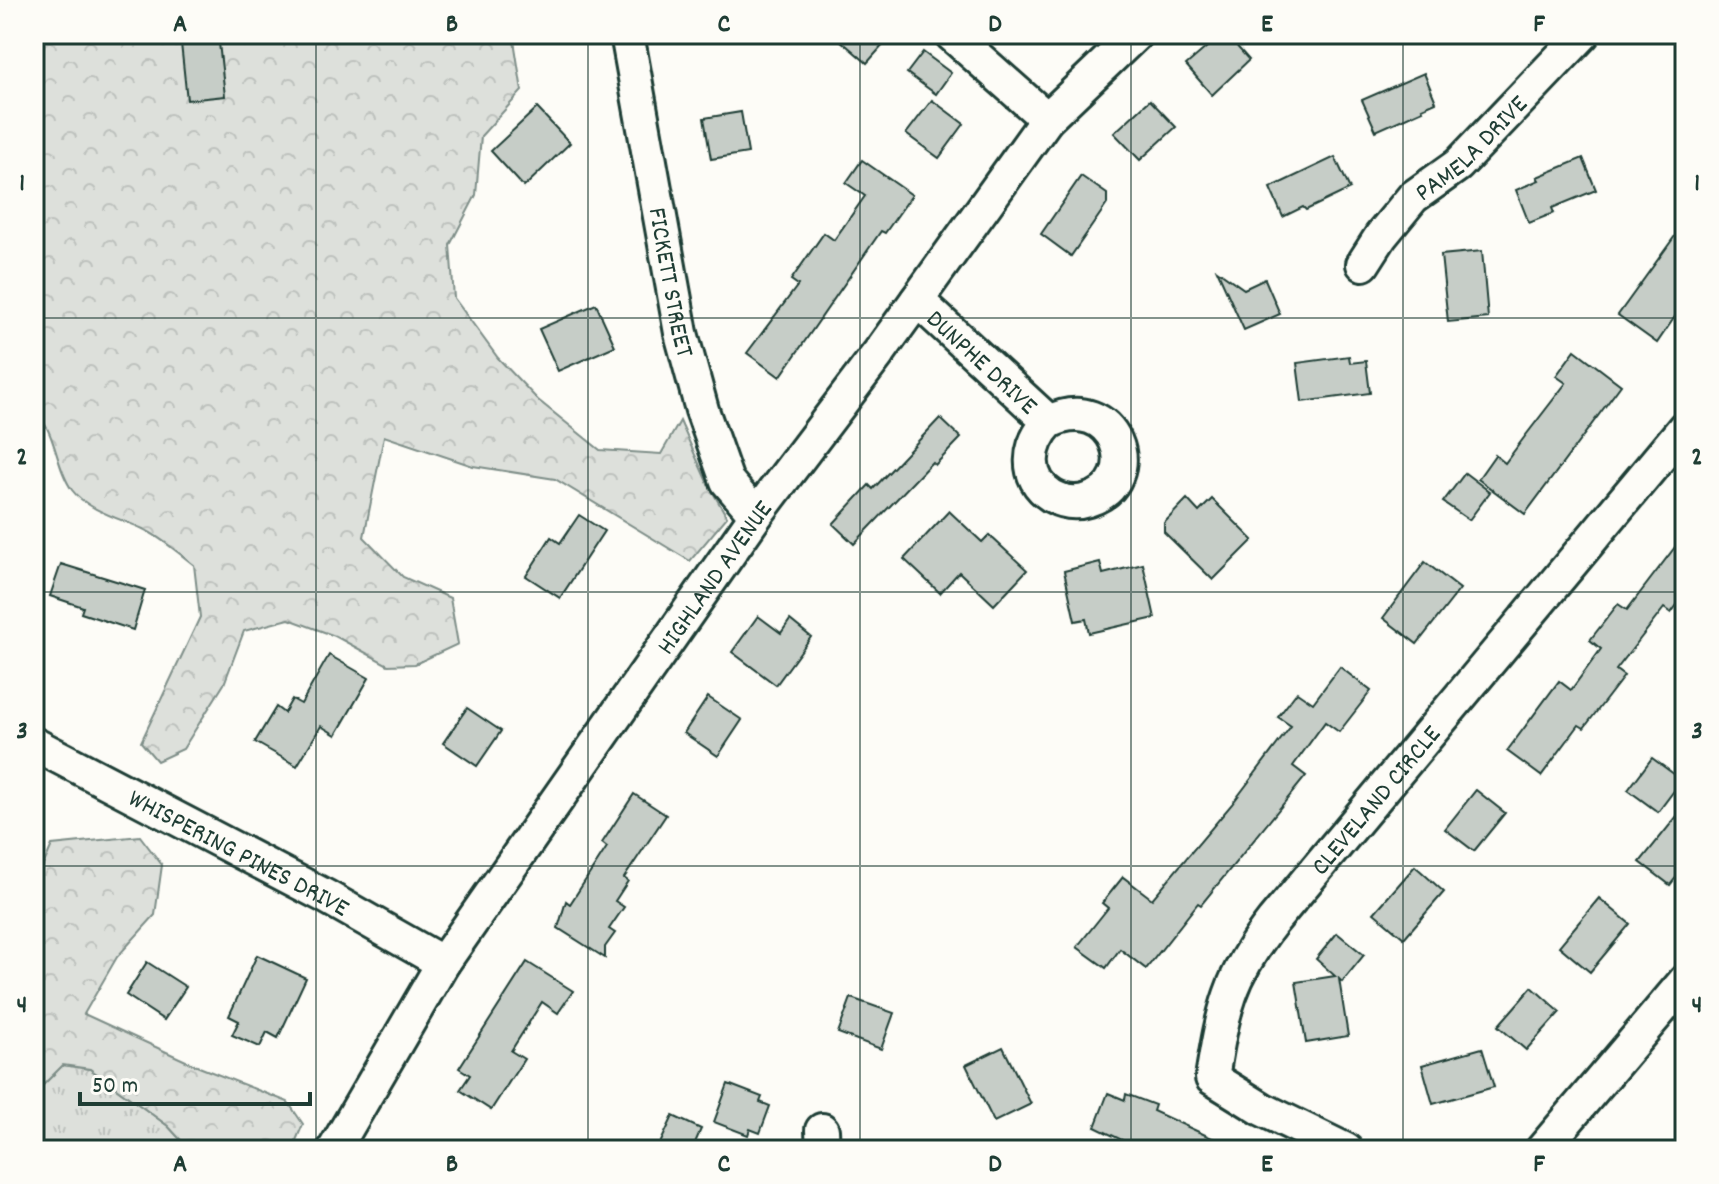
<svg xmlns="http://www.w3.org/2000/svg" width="1719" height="1184" font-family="Dekko,sans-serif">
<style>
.grass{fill:url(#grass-tufts);stroke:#7e8e88;stroke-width:2}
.forest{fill:url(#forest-crowns);stroke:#7e8e88;stroke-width:2}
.building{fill:#c6cdc7;stroke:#1f3d34;stroke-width:2}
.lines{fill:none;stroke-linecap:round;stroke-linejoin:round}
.minor-casing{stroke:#1f3d34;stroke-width:38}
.minor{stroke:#fdfcf7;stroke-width:32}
.grid{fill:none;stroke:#1f3d34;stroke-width:2;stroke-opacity:0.55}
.labels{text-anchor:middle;stroke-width:6;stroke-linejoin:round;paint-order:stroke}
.street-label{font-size:26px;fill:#1f3d34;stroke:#fdfcf7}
.neatline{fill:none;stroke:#1f3d34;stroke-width:3}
.grid-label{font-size:26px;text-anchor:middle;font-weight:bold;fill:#1f3d34}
</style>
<defs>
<pattern id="grass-tufts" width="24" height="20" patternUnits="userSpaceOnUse" patternTransform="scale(2)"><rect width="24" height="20" fill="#dde0db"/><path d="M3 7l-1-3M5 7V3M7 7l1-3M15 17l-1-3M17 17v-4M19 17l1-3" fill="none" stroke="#bdc1bd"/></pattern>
<pattern id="forest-crowns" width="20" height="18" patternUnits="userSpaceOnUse" patternTransform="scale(2)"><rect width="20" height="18" fill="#dde0db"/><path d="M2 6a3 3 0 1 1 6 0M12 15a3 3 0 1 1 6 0" fill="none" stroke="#bdc1bd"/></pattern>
</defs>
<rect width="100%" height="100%" fill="#fdfcf7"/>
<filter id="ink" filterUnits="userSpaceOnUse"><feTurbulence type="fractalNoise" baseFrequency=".0125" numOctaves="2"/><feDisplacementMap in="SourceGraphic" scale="16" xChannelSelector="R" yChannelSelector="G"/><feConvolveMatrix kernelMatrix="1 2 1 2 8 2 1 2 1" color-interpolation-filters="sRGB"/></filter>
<g filter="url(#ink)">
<path class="grass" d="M63 1065 90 1069 168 1126 190 1150H34V1094Z"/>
<g class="forest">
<path d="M34 34H513L522 91 481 136 476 195 450 245 454 298 498 358 538 400 600 450 661 454 680 421 707 482 727 517 690 561 555 479 473 466 384 436 364 537 403 577 450 598 458 644 415 664 388 665 335 636 289 619 244 631 224 684 183 749 157 761 141 742 200 617 194 565C178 553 161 537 143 529 121 519 87 510 72 490 55 467 56 428 34 412Z"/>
<path d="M140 836 162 865 155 915 117 957 84 1014 199 1067 288 1102 303 1124 292 1150H190L168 1126 90 1069 63 1065 34 1094V886L52 845Z"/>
</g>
<g class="building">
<path d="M180 34H218L225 96 187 100Z"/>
<path d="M833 34H893L867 63Z"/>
<path d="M1222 34H1226L1249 60 1212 95 1186 65Z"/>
<path d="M923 52 951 73 936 94 907 73Z"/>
<path d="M1424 73 1436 102 1422 108 1423 110 1376 131 1362 100Z"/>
<path d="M932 100 964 124 939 158 906 134Z"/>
<path d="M1150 100 1176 127 1140 160 1114 133Z"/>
<path d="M537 108 570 143 524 187 491 151Z"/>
<path d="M741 112 748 153 711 159 704 118Z"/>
<path d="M1335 157 1350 189 1306 210 1303 207 1283 217 1270 188Z"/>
<path d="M1583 158 1596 190 1552 208 1554 213 1529 223 1516 190 1539 180 1537 177Z"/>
<path d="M862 160 912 195 885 233 881 231 780 377 747 353 798 285 791 280 824 233 834 240 865 196 846 183Z"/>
<path d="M1081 176 1107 194V204L1071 256 1041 234Z"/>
<path d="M1685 222V302L1657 343 1618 315Z"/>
<path d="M1482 251 1488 318 1448 322 1441 255Z"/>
<path d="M1217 270 1244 289 1265 279 1280 314 1244 330Z"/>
<path d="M596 304 615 346 558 371 539 329Z"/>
<path d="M1575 350 1621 385 1525 514 1478 479 1495 455 1505 463 1526 435 1566 383 1556 376Z"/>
<path d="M1349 356 1350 363 1366 361 1370 393 1302 402 1297 363Z"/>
<path d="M940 418 961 438 935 465 932 462 854 544 833 524 869 485 873 489Z"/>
<path d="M1465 473 1490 492 1469 520 1443 502Z"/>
<path d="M1187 499 1199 512 1212 499 1253 540 1213 580 1164 532V523Z"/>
<path d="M949 511 982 542 989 535 1027 570 994 605 959 572 940 593 904 559Z"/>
<path d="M579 515 604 531 560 598 526 576 551 537 560 543Z"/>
<path d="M1685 534V594L1671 613 1664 608 1616 670 1624 676 1584 728 1579 725 1541 776 1507 751 1559 681 1571 690 1601 649 1590 640 1618 604 1627 610Z"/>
<path d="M1100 562 1103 574 1143 564 1155 618 1089 633 1086 619 1075 621 1064 571Z"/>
<path d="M1425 562 1460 589 1417 644 1383 618Z"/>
<path d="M61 564 145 590 133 630 81 613 83 607 50 596Z"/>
<path d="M758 616 781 633 790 620 811 637 776 685 732 652Z"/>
<path d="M329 655 369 678 336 735 321 726 297 766 255 742 276 707 284 713 292 699 301 704Z"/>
<path d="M1340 667 1371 691 1339 732 1325 722 1293 766 1306 776 1201 905 1198 903 1146 969 1120 949 1106 968 1077 947 1108 908 1102 903 1123 877 1152 899 1232 804 1291 726 1278 717 1297 692 1313 703Z"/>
<path d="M708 697 742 720 718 756 684 733Z"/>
<path d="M467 708 501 731 477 766 443 743Z"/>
<path d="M1652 758 1682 780 1658 812 1628 790Z"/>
<path d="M1476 790 1505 813 1474 851 1445 829Z"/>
<path d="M634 794 666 815 624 878 628 881 615 901 624 907 609 929 615 933 605 947V958L558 928 566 901 570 904 607 847 602 843Z"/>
<path d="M1685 806V866L1670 885 1640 862Z"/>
<path d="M1415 866 1444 892 1404 938 1374 913Z"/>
<path d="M1599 898 1630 924 1590 972 1559 946Z"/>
<path d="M1337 933 1364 955 1342 982 1339 979 1348 1036 1306 1043 1296 982 1335 976 1316 959Z"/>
<path d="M257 955 306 978 278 1038 267 1032 260 1047 232 1035 239 1021 229 1016Z"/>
<path d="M147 962 186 987 164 1020 126 995Z"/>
<path d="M527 962 573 991 558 1013 542 1002 511 1051 524 1059 491 1110 460 1090 470 1075 459 1068Z"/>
<path d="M1532 987 1560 1012 1526 1050 1498 1026Z"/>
<path d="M851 998 894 1013 881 1049 838 1033Z"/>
<path d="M1003 1047 1031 1104 994 1122 966 1065Z"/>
<path d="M1482 1048 1494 1087 1433 1104 1422 1065Z"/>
<path d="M728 1084 762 1097 760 1102 770 1106 760 1133 750 1129 748 1135 714 1122Z"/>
<path d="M1108 1093 1125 1100 1126 1094 1155 1105 1153 1111 1238 1150H1118L1122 1140 1095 1127Z"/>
<path d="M673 1116 701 1129 692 1150H657Z"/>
</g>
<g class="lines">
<g class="minor-casing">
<g id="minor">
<path id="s1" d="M627 34 681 333 702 410 727 481 756 515"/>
<path d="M951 34 1047 119"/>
<path id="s2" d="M1363 264 1381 236 1413 197 1458 165 1583 34"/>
<path id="s3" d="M917 300 1049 422C1114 389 1149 481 1088 500 1076 504 1063 502 1052 496 1023 478 1028 444 1049 422"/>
<path id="s4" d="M34 744 325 896 443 963"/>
<path d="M822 1130 823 1150"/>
<path id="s5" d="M334 1150 443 963 756 515 878 354 1047 119 1136 34"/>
<path id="s6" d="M1346 1150 1262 1109 1212 1078C1223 1010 1229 977 1273 921L1685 427"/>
<path d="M1542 1150 1685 981"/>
</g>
</g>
<use href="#minor" class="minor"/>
</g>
</g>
<path class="grid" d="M316 34V1150M588 34V1150M860 34V1150M1131 34V1150M1403 34V1150M34 318H1685M34 592H1685M34 866H1685"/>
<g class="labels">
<g class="street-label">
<text dy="9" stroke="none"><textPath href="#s2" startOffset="160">PAMELA DRIVE</textPath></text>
<text dy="9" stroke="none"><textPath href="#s1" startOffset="252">FICKETT STREET</textPath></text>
<text dy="9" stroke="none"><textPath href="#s3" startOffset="90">DUNPHE DRIVE</textPath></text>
<text dy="9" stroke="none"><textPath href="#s5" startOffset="688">HIGHLAND AVENUE</textPath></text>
<text dy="9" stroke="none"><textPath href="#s6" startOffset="482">CLEVELAND CIRCLE</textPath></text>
<text dy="9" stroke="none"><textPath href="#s4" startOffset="232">WHISPERING PINES DRIVE</textPath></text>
</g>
</g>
<rect width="1719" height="1184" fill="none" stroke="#fdfcf7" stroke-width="88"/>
<path d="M80 1092v12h230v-12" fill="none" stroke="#1f3d34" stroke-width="4"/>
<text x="92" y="1092" font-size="24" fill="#1f3d34" stroke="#fdfcf7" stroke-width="6" paint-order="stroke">50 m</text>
<rect x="44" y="44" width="1631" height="1096" class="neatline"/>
<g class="grid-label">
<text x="180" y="31">A</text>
<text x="452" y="31">B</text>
<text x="724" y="31">C</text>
<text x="995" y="31">D</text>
<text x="1267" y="31">E</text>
<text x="1539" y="31">F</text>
<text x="22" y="190">1</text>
<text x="1697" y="190">1</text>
<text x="22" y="464">2</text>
<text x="1697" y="464">2</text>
<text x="22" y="738">3</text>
<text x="1697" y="738">3</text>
<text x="22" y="1012">4</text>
<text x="1697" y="1012">4</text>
<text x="180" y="1171">A</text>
<text x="452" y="1171">B</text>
<text x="724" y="1171">C</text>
<text x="995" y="1171">D</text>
<text x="1267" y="1171">E</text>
<text x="1539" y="1171">F</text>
</g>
</svg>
